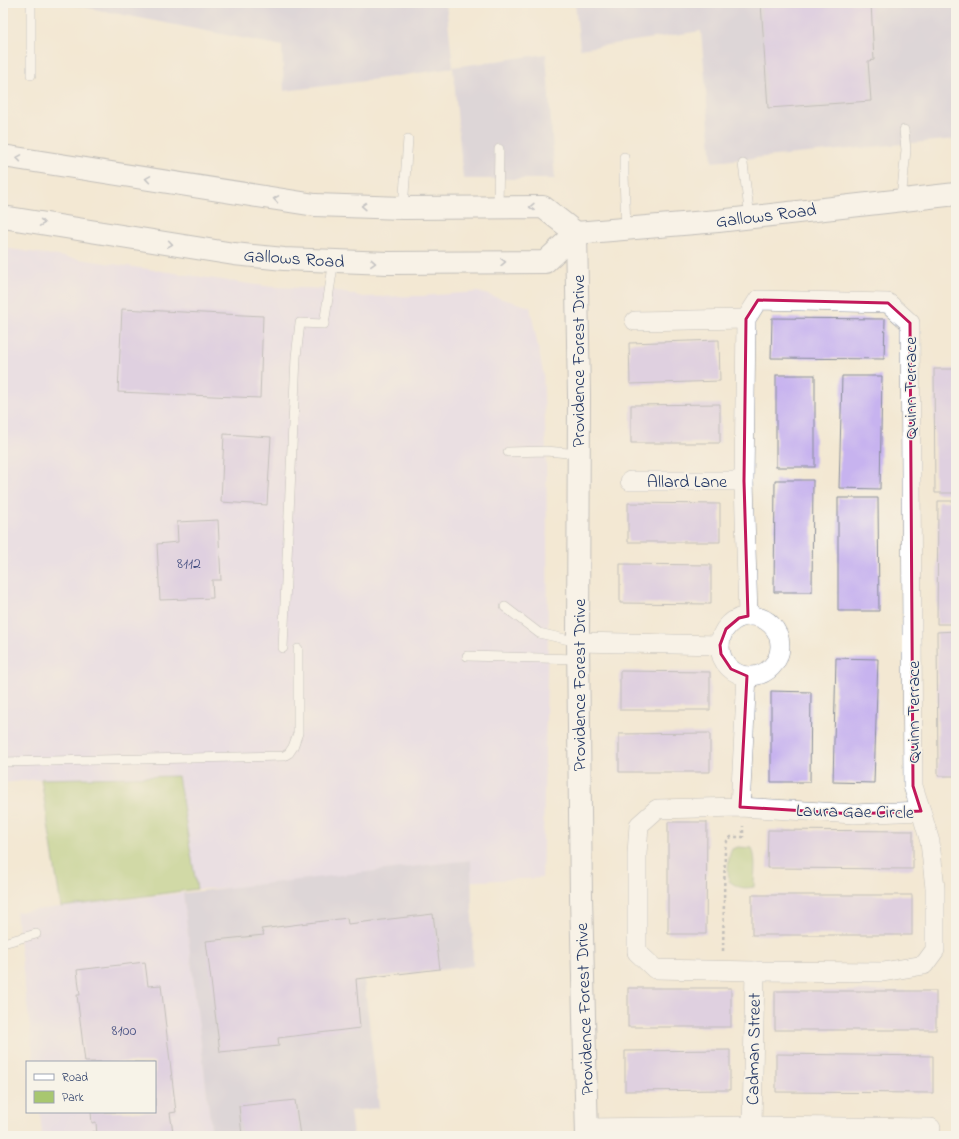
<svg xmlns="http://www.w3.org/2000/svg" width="959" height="1139" font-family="'Indie Flower',sans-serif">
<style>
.built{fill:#e0d4f4}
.industrial{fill:#c4c0db}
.green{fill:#a8c76f;stroke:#627b66}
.building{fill:#c7b3ef}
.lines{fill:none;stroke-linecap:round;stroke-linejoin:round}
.service-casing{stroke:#878c98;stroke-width:10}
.minor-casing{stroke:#878c98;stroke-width:20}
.tertiary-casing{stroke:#878c98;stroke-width:24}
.primary-casing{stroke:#878c98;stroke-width:24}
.path{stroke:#878c98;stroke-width:2.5;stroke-dasharray:3 3;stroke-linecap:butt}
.service{stroke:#fff;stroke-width:9}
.minor{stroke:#fff;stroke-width:19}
.tertiary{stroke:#fff;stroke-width:22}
.primary{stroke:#fff;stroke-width:22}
.oneway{stroke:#8d97ae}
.marked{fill:none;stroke:#c2185b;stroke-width:3;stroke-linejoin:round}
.labels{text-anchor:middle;stroke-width:3;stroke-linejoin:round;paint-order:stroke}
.number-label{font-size:16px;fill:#465082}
.street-label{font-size:18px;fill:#1b2f5e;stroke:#f7f3e8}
</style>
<rect width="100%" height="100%" fill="#f7f3e8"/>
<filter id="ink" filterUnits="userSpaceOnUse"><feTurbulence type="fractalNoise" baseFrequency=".025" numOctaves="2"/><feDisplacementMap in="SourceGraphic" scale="8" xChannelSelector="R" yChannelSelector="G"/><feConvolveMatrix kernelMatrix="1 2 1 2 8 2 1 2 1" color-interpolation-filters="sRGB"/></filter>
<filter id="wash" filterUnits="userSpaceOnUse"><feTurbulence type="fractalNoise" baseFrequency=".012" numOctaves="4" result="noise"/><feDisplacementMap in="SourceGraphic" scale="16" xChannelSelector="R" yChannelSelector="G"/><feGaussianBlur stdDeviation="0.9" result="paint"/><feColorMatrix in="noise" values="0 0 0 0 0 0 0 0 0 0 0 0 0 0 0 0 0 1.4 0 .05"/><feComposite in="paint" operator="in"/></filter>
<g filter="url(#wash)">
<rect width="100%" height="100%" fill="#f3e8d3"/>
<g class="built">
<path d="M3 248 271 287 330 289 363 297 423 296 478 292 530 307 543 372 546 451 548 635 542 878 454 882 197 889 177 777 41 779 3 783Z"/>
<path d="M183 893 212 1136H42L40 1112H155V1062H34L16 912Z"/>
</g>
<g class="industrial">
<path d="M63 3H446L453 67 546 54 555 179H463L453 68 357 82 284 91 282 46Z"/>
<path d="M575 3H956V139L712 162 701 31 580 49Z"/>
<path d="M471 860 473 966 364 979 379 1108 350 1111 353 1136H212L183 893Z"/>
</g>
<g class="green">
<path d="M178 776 197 889 61 907 41 779Z"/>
<path d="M738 847 752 848C757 861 754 873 754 887 742 889 739 888 729 881 728 870 727 859 732 849Z"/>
</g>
<g id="blocks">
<g class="building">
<path d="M761 3H871L874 60 868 61 871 101 768 108Z"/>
<path d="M122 309 263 316 260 398 118 392Z"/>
<path d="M772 318 885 319 884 359 771 358Z"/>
<path d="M719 340 720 381 630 384 629 343Z"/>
<path d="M934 369H956V493H935Z"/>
<rect x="776" y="375" width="39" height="92"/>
<path d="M842 376H882L880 489 839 488Z"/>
<path d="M720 404V443H631V405Z"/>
<path d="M224 434 271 437 267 505 221 502Z"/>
<path d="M775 480H813L812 592H774Z"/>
<path d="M838 498H878L879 611H838Z"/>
<path d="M938 501H956V624H937Z"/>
<path d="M628 503 720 504V542H628Z"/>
<path d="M218 520 221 580H212L213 598 160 600 157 544 178 542 177 522Z"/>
<path d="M620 564 711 565V604L620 603Z"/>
<path d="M956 631V776H938L937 632Z"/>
<path d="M836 658 878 659 874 783 833 782Z"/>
<path d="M620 671 710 672V710H620Z"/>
<path d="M771 691 811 692 810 782H771Z"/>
<path d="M710 733V772H619V734Z"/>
<path d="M668 822H707L706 934H668Z"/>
<path d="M768 830 913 831V869L767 868Z"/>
<rect x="752" y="895" width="160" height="40"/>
<path d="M433 914 440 969 356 979 360 1028 278 1038 279 1046 220 1052 206 941 264 935 261 929 347 918 348 924Z"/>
<path d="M145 962 148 986 161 985 176 1112 170 1113 173 1132 141 1136H97L96 1122 92 1123 91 1112H155V1062H85L77 995H80L77 970Z"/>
<rect x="628" y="988" width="103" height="39"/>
<rect x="775" y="991" width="161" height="39"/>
<path d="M730 1050V1090L625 1091V1051Z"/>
<path d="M776 1054 933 1056V1093L776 1092Z"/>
<path d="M295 1100 300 1136H242L239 1106Z"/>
</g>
</g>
</g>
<g filter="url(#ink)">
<use href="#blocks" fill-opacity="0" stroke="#878c98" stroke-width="1"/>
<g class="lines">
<g class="service-casing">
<g id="service">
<path d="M31 3V75"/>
<path d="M624 157V175L626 229"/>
<path d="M743 164 750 217"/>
<path d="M901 200 906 150 904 130"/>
<path d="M498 207 499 149"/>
<path d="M403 208 408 139"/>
<path d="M508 452 546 451 579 454"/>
<path d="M505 607 539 633 578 642"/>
<path d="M283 648 296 357 300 323 324 324 334 260"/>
<path d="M467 656 578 659"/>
<path d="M3 762 284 756 289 753 293 747 298 733V649"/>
<path d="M3 943 36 934"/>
</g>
</g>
<g class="minor-casing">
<g id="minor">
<path d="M635 321 746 319"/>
<path d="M630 481H744"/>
<path d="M748 616 744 481 746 319 758 300 888 303 910 323 913 786 921 811"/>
<circle cx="750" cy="646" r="30"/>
<path d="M578 642 720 645"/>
<path d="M740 807 854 814 921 811 930 842 935 888V950L924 965 883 972 755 971 655 969 637 952V854L639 825 657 809Z"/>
<path d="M740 807 747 676"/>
<path d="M752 1126 755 971"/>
<path d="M587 1128 752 1126 931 1128"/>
</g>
</g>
<g class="tertiary-casing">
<path id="tertiary" d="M576 233 579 396 578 642 581 897 587 1136"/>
</g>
<g class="primary-casing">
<g id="primary">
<path d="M3 156 315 205 403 208 543 207 576 233"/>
<path d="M3 217 234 254 284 259 388 263 545 262 576 233 718 221 956 194"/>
</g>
</g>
<g class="path">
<path d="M723 951 725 849 727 841 731 837H743V826"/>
<path d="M94 1131V1136"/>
</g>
<use href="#service" class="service"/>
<use href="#minor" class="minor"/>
<use href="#tertiary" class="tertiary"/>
<use href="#primary" class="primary"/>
</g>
<defs><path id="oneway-chevron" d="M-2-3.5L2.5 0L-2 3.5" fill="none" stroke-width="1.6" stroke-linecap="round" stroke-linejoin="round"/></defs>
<g class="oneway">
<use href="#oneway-chevron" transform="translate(19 158) rotate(-171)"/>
<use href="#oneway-chevron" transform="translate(148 179) rotate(-171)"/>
<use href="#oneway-chevron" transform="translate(276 199) rotate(-171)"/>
<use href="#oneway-chevron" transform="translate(364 206) rotate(-178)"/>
<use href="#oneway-chevron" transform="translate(532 207) rotate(179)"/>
<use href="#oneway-chevron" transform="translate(42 223) rotate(9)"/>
<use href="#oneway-chevron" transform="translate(170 244) rotate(9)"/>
<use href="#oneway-chevron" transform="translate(503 262) rotate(-1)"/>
<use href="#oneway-chevron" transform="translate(373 263) rotate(3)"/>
</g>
</g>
<path d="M0 0H959V1139H0ZM758 300 888 303 910 323 913 786 921 811 854 814 740 807 747 676 731 669 721 654 720 645 726 629 739 618 748 616 744 481 746 319Z" fill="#f3e8d3" fill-opacity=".55" fill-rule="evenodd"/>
<path class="marked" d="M758 300 888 303 910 323 913 786 921 811 854 814 740 807 747 676 731 669 721 654 720 645 726 629 739 618 748 616 744 481 746 319Z"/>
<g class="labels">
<g class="number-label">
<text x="189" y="568">8112</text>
<text x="124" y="1035">8100</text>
</g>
<g class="street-label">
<text transform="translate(766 215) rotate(-7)" y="6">Gallows Road</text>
<text transform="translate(294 258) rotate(4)" y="6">Gallows Road</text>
<text transform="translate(578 361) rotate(-90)" y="6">Providence Forest Drive</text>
<text transform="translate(910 388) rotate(-90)" y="6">Quinn Terrace</text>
<text x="687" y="487">Allard Lane</text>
<text transform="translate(579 685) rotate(-90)" y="6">Providence Forest Drive</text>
<text transform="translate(913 712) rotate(-90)" y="6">Quinn Terrace</text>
<text transform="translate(855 811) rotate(1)" y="6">Laura Gae Circle</text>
<text transform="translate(584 1009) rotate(-92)" y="6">Providence Forest Drive</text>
<text transform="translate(753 1049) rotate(-89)" y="6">Cadman Street</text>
</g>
</g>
<rect width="959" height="1139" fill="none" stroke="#f7f3e8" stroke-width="16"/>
<rect x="26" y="1061" width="130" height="52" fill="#f7f3e8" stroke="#9fa5b1"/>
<rect x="34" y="1074" width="20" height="6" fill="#ffffff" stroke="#9fa5b1"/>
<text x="62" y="1081" font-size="12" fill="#1b2f5e">Road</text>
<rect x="34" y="1091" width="20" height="12" fill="#a8c76f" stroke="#9fa5b1"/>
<text x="62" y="1101" font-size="12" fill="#1b2f5e">Park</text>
</svg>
